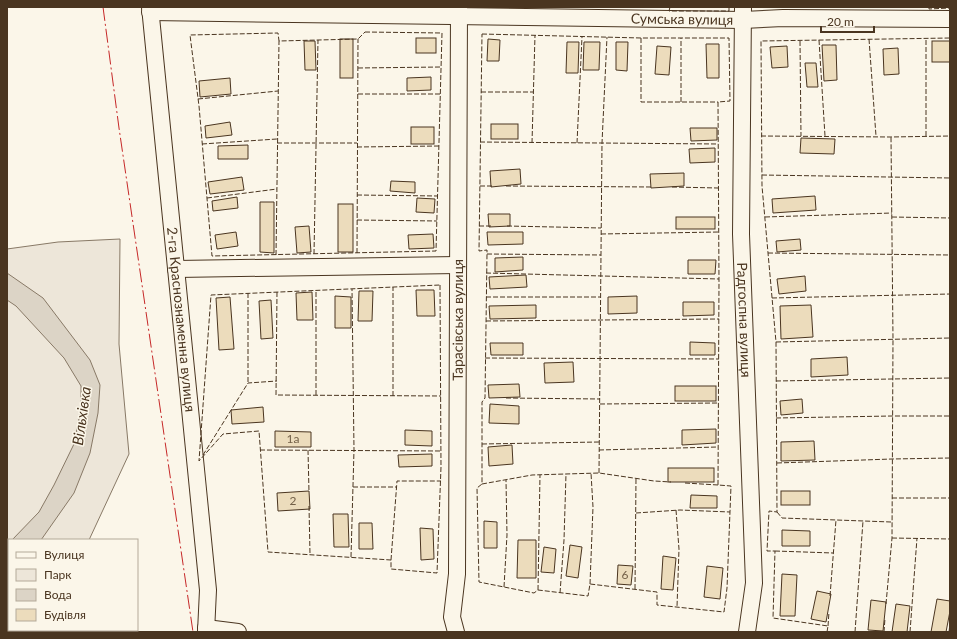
<svg xmlns="http://www.w3.org/2000/svg" width="957" height="639" font-family="Lato,sans-serif">
<style>
.green{fill:#ede6d9;stroke:#887966}
.water{fill:#dcd4c6;stroke:#887966}
.building{fill:#ecdcbc;stroke:#4a3520}
.lines{fill:none;stroke-linecap:round;stroke-linejoin:round}
.minor-casing{stroke:#4a3520;stroke-width:18}
.minor{stroke:#fbf6e9;stroke-width:16}
.fence{stroke:#4a3520;stroke-width:1;stroke-dasharray:5 2;stroke-linecap:butt}
.power{stroke:#c62828;stroke-width:1;stroke-dasharray:14 3 2 3;stroke-linecap:butt}
.labels{text-anchor:middle;stroke-width:3;stroke-linejoin:round;paint-order:stroke}
.number-label{font-size:12px;fill:#725f47}
.street-label{font-size:14px;fill:#4a3520;stroke:#fbf6e9}
.water-label{font-size:15px;font-style:italic;fill:#4a3520;stroke:#fbf6e9}
</style>
<rect width="100%" height="100%" fill="#fbf6e9"/>
<path class="green" d="M120 239 119 344 129 454 89 540H9V625L7 626V249L58 242Z"/>
<path class="water" d="M7 273 43 298 90 360 100 385 98 413 90 453 74 493 41 540H12L39 512 54 485 74 444 81 408V386L64 358 16 306 7 300Z"/>
<g class="building">
<rect x="416" y="38" width="20" height="15"/>
<rect x="340" y="39" width="13" height="39"/>
<path d="M488 39 500 40 499 61H487Z"/>
<path d="M304 41H315L316 70H305Z"/>
<rect x="932" y="41" width="18" height="21"/>
<path d="M567 42H579L578 73H566Z"/>
<path d="M584 42H600L599 70H583Z"/>
<path d="M616 42H628L627 71 616 70Z"/>
<path d="M706 44H719V78H707Z"/>
<path d="M822 45H836L837 80 824 81Z"/>
<path d="M657 46 671 47 669 75 655 74Z"/>
<path d="M787 46 788 67 772 68 770 47Z"/>
<path d="M898 48 899 74 884 75 883 49Z"/>
<path d="M805 63H816L818 87H807Z"/>
<path d="M431 77V90L407 91V78Z"/>
<path d="M230 78 231 94 200 97 199 81Z"/>
<path d="M230 122 232 135 206 138 205 126Z"/>
<rect x="491" y="124" width="27" height="15"/>
<rect x="411" y="127" width="23" height="17"/>
<path d="M690 128H717V140L691 141Z"/>
<path d="M801 138 835 139 834 154 800 153Z"/>
<path d="M248 145V159H218V146Z"/>
<path d="M715 148V162L690 163 689 149Z"/>
<path d="M520 169 521 184 491 187 490 171Z"/>
<path d="M684 173V186L651 188 650 174Z"/>
<path d="M242 177 244 190 210 194 208 182Z"/>
<path d="M391 181 415 182V193L390 191Z"/>
<path d="M815 196 816 210 773 213 772 199Z"/>
<path d="M237 197 238 208 213 211 212 201Z"/>
<path d="M417 198 435 199 434 213 416 212Z"/>
<path d="M260 202H274V253L260 252Z"/>
<rect x="338" y="204" width="15" height="48"/>
<path d="M488 214H510V226L489 227Z"/>
<rect x="676" y="217" width="39" height="12"/>
<path d="M309 226 311 252 297 253 295 227Z"/>
<path d="M236 232 238 246 217 249 215 235Z"/>
<path d="M487 232H523V244L488 245Z"/>
<path d="M433 234 434 248 409 249 408 235Z"/>
<path d="M800 239 801 250 777 252 776 241Z"/>
<path d="M523 257V270L495 272V258Z"/>
<path d="M688 260H716L715 274H688Z"/>
<path d="M526 275 527 287 490 289 489 277Z"/>
<path d="M805 276 806 291 779 294 777 279Z"/>
<path d="M416 290H434L435 316H417Z"/>
<path d="M359 291H373L372 321H358Z"/>
<path d="M312 292 313 320H297L296 293Z"/>
<path d="M335 296 351 297V328H335Z"/>
<path d="M637 296V313L608 314V297Z"/>
<path d="M230 297 234 349 219 350 216 298Z"/>
<path d="M271 300 273 338 261 339 259 301Z"/>
<path d="M683 302H714V315L683 316Z"/>
<path d="M536 305V318L490 319 489 306Z"/>
<path d="M811 305 813 337 781 339 780 306Z"/>
<path d="M690 342 715 343V355H690Z"/>
<path d="M490 343H523V355H491Z"/>
<path d="M847 357 848 375 811 377V359Z"/>
<path d="M573 362 574 382 545 383 544 363Z"/>
<path d="M519 384 520 397 489 398 488 385Z"/>
<rect x="675" y="386" width="41" height="15"/>
<path d="M802 399 803 413 781 415 780 401Z"/>
<path d="M490 404 519 406V424L489 423Z"/>
<path d="M263 407 264 422 232 424 231 410Z"/>
<path d="M716 429V443L682 445V430Z"/>
<path d="M405 430 432 431V446L405 445Z"/>
<path d="M275 431 311 432V447H275Z"/>
<path d="M814 441 815 460 781 461V442Z"/>
<path d="M512 445 513 464 489 466 488 447Z"/>
<path d="M432 454V466L399 467 398 455Z"/>
<rect x="668" y="468" width="46" height="14"/>
<path d="M309 491 310 509 278 511 277 493Z"/>
<rect x="781" y="491" width="29" height="14"/>
<path d="M691 495 717 496V508H690Z"/>
<path d="M333 514H348L349 547H334Z"/>
<path d="M484 521 497 522V548H484Z"/>
<path d="M359 523H372L373 549H359Z"/>
<path d="M420 528 433 529 434 559 421 560Z"/>
<path d="M782 530 810 531V546H782Z"/>
<path d="M518 540H536V578H517Z"/>
<path d="M570 545 582 547 578 578 566 576Z"/>
<path d="M544 547 556 549 554 573 541 572Z"/>
<path d="M663 556 676 558 673 590 661 589Z"/>
<path d="M618 565 633 566 631 585 617 584Z"/>
<path d="M707 566 723 568 720 599 704 597Z"/>
<path d="M782 574 797 575 795 616H780Z"/>
<path d="M817 591 831 594 826 622 811 619Z"/>
<path d="M937 599 950 601V611L946 632H931Z"/>
<path d="M871 600 886 602 883 631 868 630Z"/>
<path d="M896 604 910 606 907 632H892Z"/>
</g>
<g class="lines">
<g class="minor-casing">
<g id="minor">
<path id="s1" d="M150 7 208 590 206 632"/>
<path id="s2" d="M743 7 741 234 754 583 747 632"/>
<path id="s3" d="M150 12 743 20 783 18 950 19"/>
<path d="M176 269 458 265"/>
<path d="M206 628 238 632"/>
<path id="s4" d="M456 632 452 617 457 574 459 7"/>
</g>
</g>
<use href="#minor" class="minor"/>
<g class="fence">
<path d="M670 7 669 11H729V7"/>
<path d="M929 7V9L950 8"/>
<path d="M365 32 442 33 436 251 212 256 199 106 190 35 278 33 279 41 358 39Z"/>
<path d="M482 34 641 38H729L730 101 718 102 719 282 718 485 731 486 727 588 724 612 657 605V592L590 584 588 596 538 590 534 593 479 582 477 488 482 484V402L485 398 487 254V250L479 251Z"/>
<path d="M641 38V102H718"/>
<path d="M869 39 876 136"/>
<path d="M819 40 825 136"/>
<path d="M800 41 801 136"/>
<path d="M358 68 441 67"/>
<path d="M481 92H533"/>
<path d="M358 94H440"/>
<path d="M198 99 278 91"/>
<path d="M681 102V38"/>
<path d="M761 136 891 137 950 136"/>
<path d="M926 136V38"/>
<path d="M480 142 718 144"/>
<path d="M277 143H357"/>
<path d="M532 143 535 35"/>
<path d="M577 143 582 37"/>
<path d="M202 144 277 139"/>
<path d="M357 147 439 146"/>
<path d="M762 175 950 178"/>
<path d="M480 186H492"/>
<path d="M506 186 652 187"/>
<path d="M672 187 718 188"/>
<path d="M357 195 438 196"/>
<path d="M207 198 277 189"/>
<path d="M765 217 892 213"/>
<path d="M892 217 950 218"/>
<path d="M357 220 437 221"/>
<path d="M479 226H491"/>
<path d="M507 226 601 228"/>
<path d="M601 234 719 232"/>
<path d="M357 253 358 39"/>
<path d="M768 253 950 255"/>
<path d="M314 254 318 40"/>
<path d="M487 254 601 255"/>
<path d="M276 255 279 41"/>
<path d="M486 273 719 279"/>
<path d="M440 285 441 467 437 573 391 569V560L268 552 259 431 223 434 199 461 211 295Z"/>
<path d="M277 292 276 395 441 396"/>
<path d="M248 293V383"/>
<path d="M486 297H600"/>
<path d="M772 298 950 294"/>
<path d="M486 321 719 319"/>
<path d="M776 342 950 338"/>
<path d="M485 358 719 359"/>
<path d="M776 381 950 378"/>
<path d="M316 395V290"/>
<path d="M393 396V287"/>
<path d="M506 398 600 399"/>
<path d="M600 404 719 403"/>
<path d="M776 418 892 416H950"/>
<path d="M482 444 599 442"/>
<path d="M260 450 441 451"/>
<path d="M308 450 309 492"/>
<path d="M599 450 718 447"/>
<path d="M203 455 248 383 277 381"/>
<path d="M777 463 892 459 950 458"/>
<path d="M599 473 602 143 607 37"/>
<path d="M685 483 718 485"/>
<path d="M482 484 532 475 599 473 654 481 671 482"/>
<path d="M353 487H396"/>
<path d="M892 498H950"/>
<path d="M309 506 310 554"/>
<path d="M676 510 679 549 677 607"/>
<path d="M777 512 782 518 891 522"/>
<path d="M636 513 680 510 730 512"/>
<path d="M892 538 950 539"/>
<path d="M775 551 833 553"/>
<path d="M351 557 354 450 352 289"/>
<path d="M391 560 397 481H441"/>
<path d="M590 584 593 507 591 473"/>
<path d="M504 587 507 535 506 480"/>
<path d="M635 589 636 478"/>
<path d="M538 590 540 475"/>
<path d="M560 593 564 540 566 474"/>
<path d="M830 596 836 520"/>
<path d="M886 604 892 538 893 339 891 137"/>
<path d="M828 626 829 612"/>
<path d="M827 632 828 626 773 618 775 551H767L769 511 777 512 776 342 762 186 761 41 950 38"/>
<path d="M855 632 863 521"/>
<path d="M884 632 885 618"/>
<path d="M910 632 917 538"/>
<path d="M949 632 950 623"/>
</g>
<path class="power" d="M103 7 119 128 193 632"/>
</g>
<g class="labels">
<g class="number-label">
<text x="293" y="443">1а</text>
<text x="293" y="505">2</text>
<text x="625" y="579">6</text>
</g>
<g class="street-label">
<text dy="5" stroke="none"><textPath href="#s3" startOffset="532">Сумська вулиця</textPath></text>
<text dy="5" stroke="none"><textPath href="#s1" startOffset="314">2-га Краснознаменна вулиця</textPath></text>
<text dy="5" stroke="none"><textPath href="#s4" startOffset="313">Тарасівська вулиця</textPath></text>
<text dy="5" stroke="none"><textPath href="#s2" startOffset="313">Радгоспна вулиця</textPath></text>
</g>
<g class="water-label">
<text transform="translate(82 416) rotate(-82)" y="5">Вільхівка</text>
</g>
</g>
<rect width="957" height="639" fill="none" stroke="#4a3520" stroke-width="16"/>
<rect x="8" y="539" width="130" height="92" fill="#fbf6e9" stroke="#b4a999"/>
<rect x="16" y="552" width="20" height="6" fill="#fbf6e9" stroke="#b4a999"/>
<text x="44" y="559" font-size="12" fill="#4a3520">Вулиця</text>
<rect x="16" y="569" width="20" height="12" fill="#ede6d9" stroke="#b4a999"/>
<text x="44" y="579" font-size="12" fill="#4a3520">Парк</text>
<rect x="16" y="589" width="20" height="12" fill="#dcd4c6" stroke="#b4a999"/>
<text x="44" y="599" font-size="12" fill="#4a3520">Вода</text>
<rect x="16" y="609" width="20" height="12" fill="#ecdcbc" stroke="#b4a999"/>
<text x="44" y="619" font-size="12" fill="#4a3520">Будівля</text>
<path d="M821 26v6h53v-6" fill="none" stroke="#4a3520" stroke-width="2"/>
<text x="827" y="26" font-size="12" fill="#4a3520" stroke="#fbf6e9" stroke-width="3" paint-order="stroke">20 m</text>
</svg>
